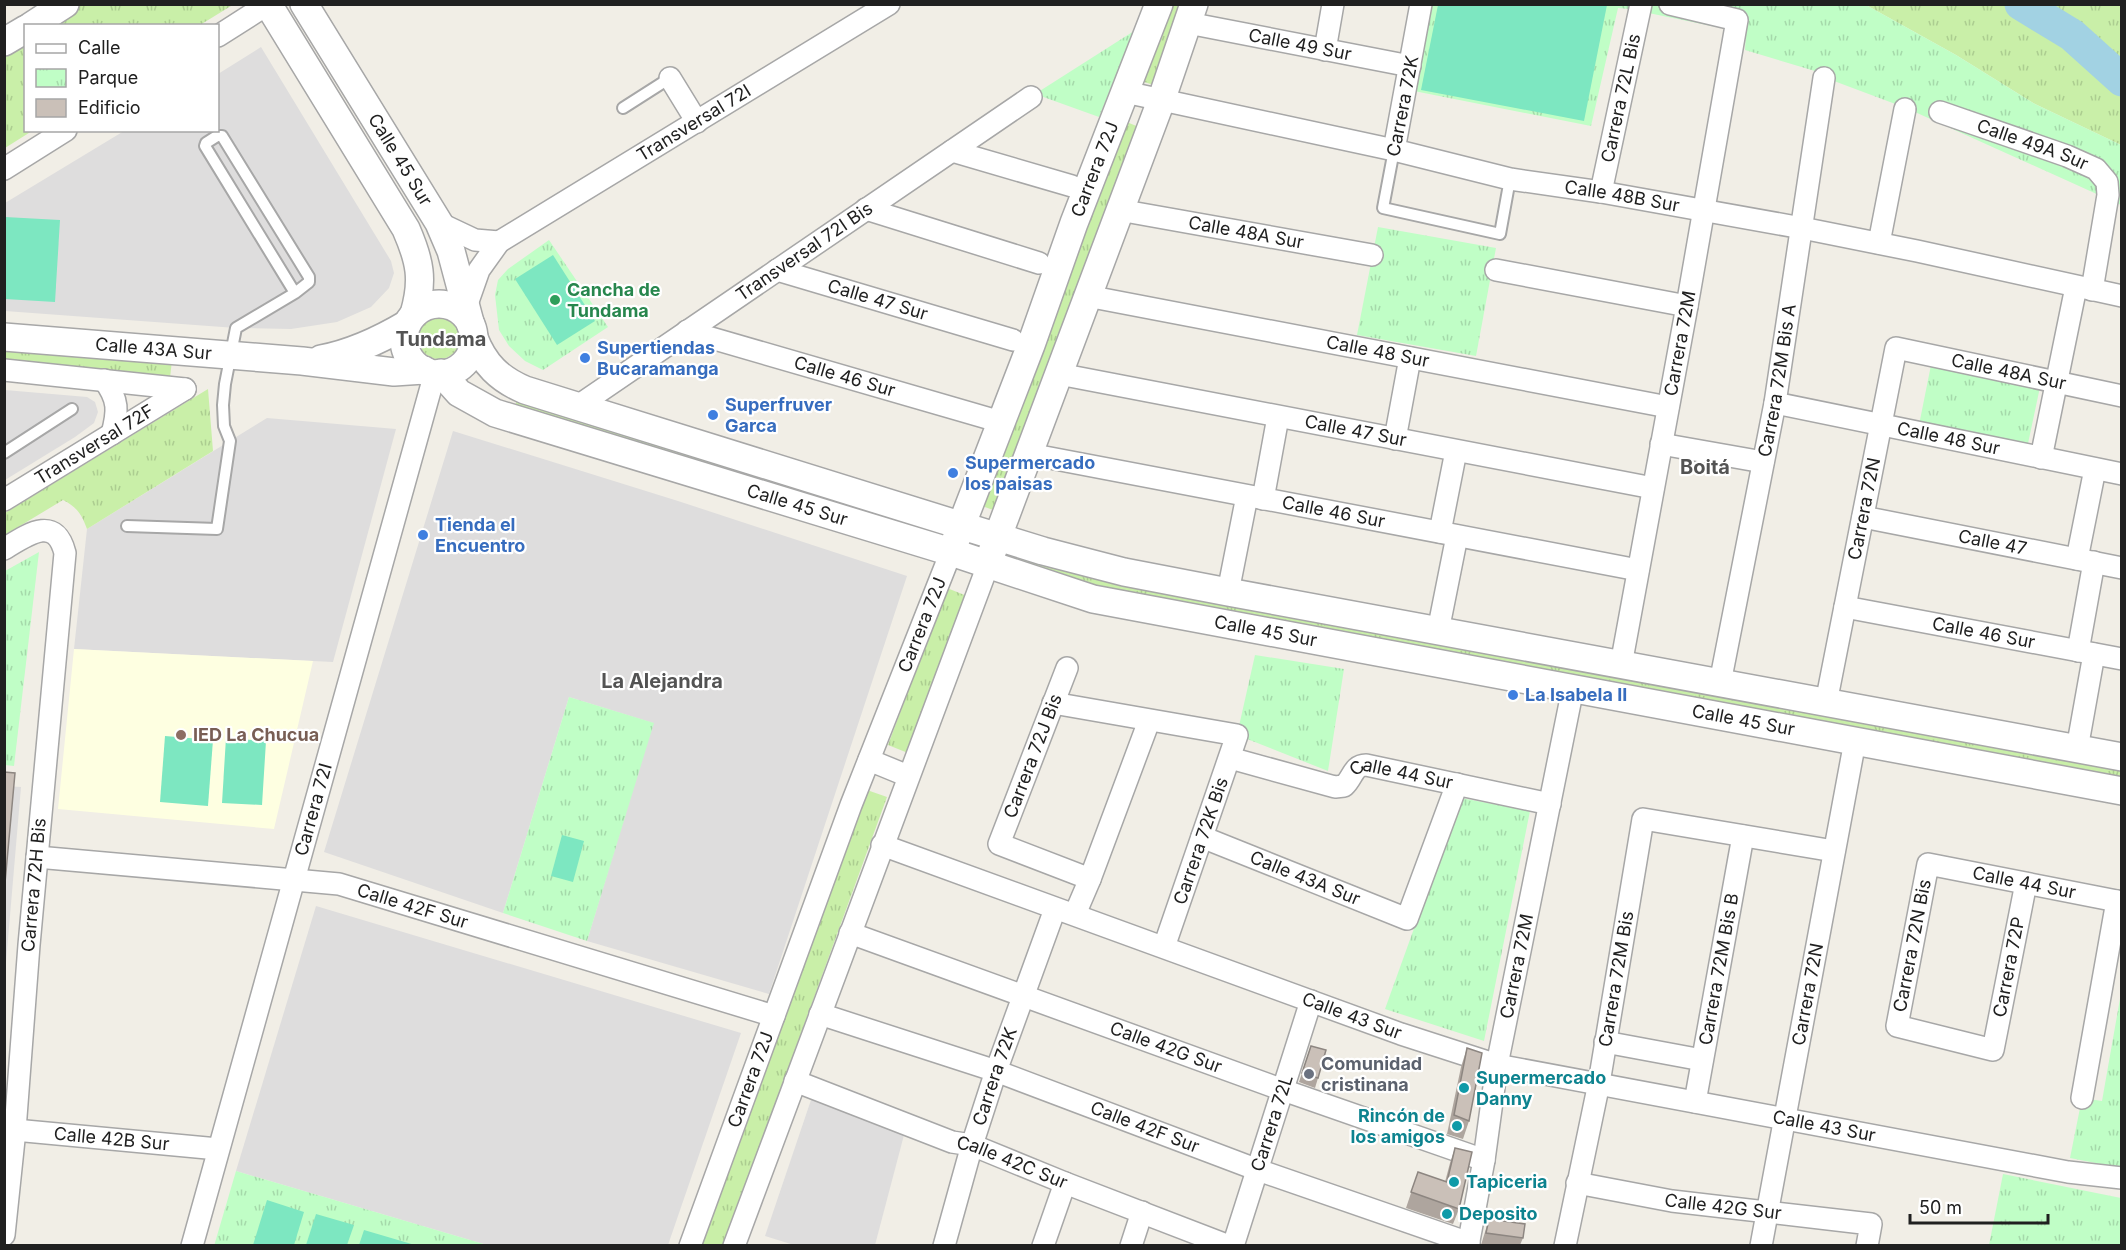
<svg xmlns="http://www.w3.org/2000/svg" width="2126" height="1250" font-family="Inter,sans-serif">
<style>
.residential{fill:#dedddd}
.education{fill:#feffe1}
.grass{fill:url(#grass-tufts)}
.park{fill:url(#park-tufts)}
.pitch{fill:#7de7c1}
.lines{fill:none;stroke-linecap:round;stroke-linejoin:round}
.river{stroke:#a2d2e3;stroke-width:33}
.service-casing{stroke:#a7a7a7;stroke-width:14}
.minor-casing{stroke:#a7a7a7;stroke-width:24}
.tertiary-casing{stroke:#a7a7a7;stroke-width:30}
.service{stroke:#fff;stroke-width:10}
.minor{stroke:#fff;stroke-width:21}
.tertiary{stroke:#fff;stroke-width:27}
.wall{fill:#aea59e}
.building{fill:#cac0b8;stroke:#8d8681;stroke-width:1.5}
.leisure-dot{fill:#2e9e5b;stroke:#fff;stroke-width:2}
.shop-dot{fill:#3f7fe0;stroke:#fff;stroke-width:2}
.education-dot{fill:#8d6e63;stroke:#fff;stroke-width:2}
.worship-dot{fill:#6b7280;stroke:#fff;stroke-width:2}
.culture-dot{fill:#0f9aa8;stroke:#fff;stroke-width:2}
.labels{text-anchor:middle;stroke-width:4.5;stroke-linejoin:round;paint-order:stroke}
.street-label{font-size:18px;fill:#202020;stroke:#fff}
.leisure-label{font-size:18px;font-weight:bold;fill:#27864d;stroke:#fff;text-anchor:start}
.shop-label{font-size:18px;font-weight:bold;fill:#366cbe;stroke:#fff;text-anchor:start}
.education-label{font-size:18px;font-weight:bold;fill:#785e54;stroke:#fff;text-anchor:start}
.worship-label{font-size:18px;font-weight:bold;fill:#5b616d;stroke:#fff;text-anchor:start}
.culture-label{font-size:18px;font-weight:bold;fill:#0d838f;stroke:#fff;text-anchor:start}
.neighbourhood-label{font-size:20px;font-weight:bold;fill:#535353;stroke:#fff}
</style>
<defs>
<pattern id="grass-tufts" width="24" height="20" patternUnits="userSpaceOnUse" patternTransform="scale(1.5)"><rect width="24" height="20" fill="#c9efa8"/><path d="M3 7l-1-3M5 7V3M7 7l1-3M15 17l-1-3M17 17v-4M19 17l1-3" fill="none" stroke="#accd90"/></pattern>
<pattern id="park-tufts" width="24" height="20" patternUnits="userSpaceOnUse" patternTransform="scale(1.5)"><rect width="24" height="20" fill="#c0fec6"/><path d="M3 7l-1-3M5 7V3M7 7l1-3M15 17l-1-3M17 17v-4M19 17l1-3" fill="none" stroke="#a5d9aa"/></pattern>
</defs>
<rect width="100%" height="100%" fill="#f1eee6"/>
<g class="residential">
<path d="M261 47 391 261 394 273 389 288 371 307 337 322 291 329 236 328 5 311V203L124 131 218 130V74Z"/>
<path d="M5 390 87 397 95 402 98 412 94 423 75 437 5 480Z"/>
<path d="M267 418 396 429 333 662 74 649 87 529Z"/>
<path d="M453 431 678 501 907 576 769 994 587 941 653 723 569 697 503 913 324 852Z"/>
<path d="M5 786 21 787 5 974Z"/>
<path d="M316 906 741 1033 668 1245H487L236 1171Z"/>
<path d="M812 1097 904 1135 875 1245H794L765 1236Z"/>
</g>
<path class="education" d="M74 649 313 661 274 829 58 809Z"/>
<g class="grass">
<path d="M230 4 231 6 200 25 47 26 81 5Z"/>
<path d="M1172 5H1184L1160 87 1141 81Z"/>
<path d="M1866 5H2121V145L2035 104 1956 55Z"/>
<path d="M25 39 26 130 32 131 5 148 4 52Z"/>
<path d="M1124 121 1139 127 996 511 982 506Z"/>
<circle cx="439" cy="338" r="21"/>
<path d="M4 345 172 360 170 378 5 363Z"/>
<path d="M208 389 213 451 87 529C82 515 77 507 63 500L5 535V513Z"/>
<path d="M517 400 933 523 930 535 513 412Z"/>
<path d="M1010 553 2121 770V781L1123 592 1077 581 1006 561Z"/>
<path d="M947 588 967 596 908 753 888 745Z"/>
<path d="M867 790 887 797 724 1245 702 1246Z"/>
</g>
<g class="park">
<path d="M1424 5H1866L1956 55 2035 104 2121 145V205L1906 108 1834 81 1835 77 1745 50 1746 33 1629 9 1618 8 1591 126 1409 90Z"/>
<path d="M1134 31 1099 117 1035 94Z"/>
<path d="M1378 227 1496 248 1476 356 1357 335Z"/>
<path d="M549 240 608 327 543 370 525 361 509 346 499 330 495 295 498 280 508 269Z"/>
<path d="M1931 365 2040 387 2026 453 1918 430Z"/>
<path d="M39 552 14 766 5 765V571Z"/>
<path d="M1255 655 1344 669 1328 771 1237 735Z"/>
<path d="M569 697 654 723 587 941 503 913Z"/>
<path d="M1461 798 1530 811 1484 1041 1385 1009Z"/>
<path d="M2121 993V1168L2070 1158 2082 1098 2102 1101Z"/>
<path d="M236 1171 487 1245 214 1246Z"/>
<path d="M2003 1174 2121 1198V1245H1989Z"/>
</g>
<g class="pitch">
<path d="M1438 5H1607L1584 121 1421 90Z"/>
<path d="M5 217 60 220 55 302 5 299Z"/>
<path d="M553 255 595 321 557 345 515 279Z"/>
<path d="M165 736 213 740 208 806 160 802Z"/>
<path d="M226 738 266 741 262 805 222 803Z"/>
<path d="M562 835 584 841 573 882 551 876Z"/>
<path d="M267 1200 304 1212 294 1245H253Z"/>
<path d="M316 1214 354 1225 347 1245H306Z"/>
<path d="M364 1230 415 1245H359Z"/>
</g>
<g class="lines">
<path class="river" d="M2021 4 2072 35 2122 80"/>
<g class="service-casing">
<g id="service">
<path d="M623 108 670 78"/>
<path d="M1394 150 1383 208 1500 234 1510 179"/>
<path d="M4 453 72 409"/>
<path d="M127 526 217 529 230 441 224 426 223 405 225 384 236 328 295 293 309 282V277L222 136H217L206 143 205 146 295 293"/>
</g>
</g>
<g class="minor-casing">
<g id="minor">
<path id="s1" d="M1188 23 1410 66"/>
<path d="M218 36 268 4"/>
<path d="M1325 50 1333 4"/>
<path d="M670 78 697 122"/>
<path id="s2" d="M1125 92 1394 150 1510 179 1601 192 1802 228 1917 251 2122 296"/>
<path id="s3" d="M1940 112 2067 156 2096 169 2107 182 2108 195 2092 290"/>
<path d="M1394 150 1421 4"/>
<path d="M952 151 1072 186"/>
<path d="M4 169 66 130"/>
<path id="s4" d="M1601 192 1641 4"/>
<path d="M866 209 1039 263"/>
<path id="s5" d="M1119 210 1372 255"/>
<path d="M439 223 475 240 499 242"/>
<path d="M1879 243 1905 109"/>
<path id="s6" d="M777 270 1013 340"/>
<path d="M1496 270 1687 306"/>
<path id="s7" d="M1087 296 1668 407"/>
<path id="s8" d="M466 307 479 270 499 242 889 4"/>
<path id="s9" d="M687 331 1001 422"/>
<path d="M4 370 185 389"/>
<path id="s10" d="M1059 374 1653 488"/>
<path d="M104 380C119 400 118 411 112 434"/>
<path id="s11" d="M1775 403 2122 474"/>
<path id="s12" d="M578 406 1031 97"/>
<path d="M1395 439 1410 358"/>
<path d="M1661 444 1763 462"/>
<path id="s13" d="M1029 454 1638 570"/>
<path d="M2041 458 2076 287"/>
<path d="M1263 499 1278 417"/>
<path id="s14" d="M4 500 185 389"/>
<path id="s15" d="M1863 517 2122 568"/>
<path d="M1440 532 1456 451"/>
<path d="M4 549C27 535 55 514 65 553L29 945 15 1130 4 1235"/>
<path d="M2077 559 2095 469"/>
<path d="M1228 592 1247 496"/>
<path id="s16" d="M1845 607 2122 659"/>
<path d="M1438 631 1457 536"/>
<path d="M2078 651 2094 562"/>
<path id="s17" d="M1621 665 1687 306 1737 20 1670 4"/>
<path d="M1067 668 999 844 1090 879"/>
<path id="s18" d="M1720 683 1775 403 1824 78"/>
<path d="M1053 703 1237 735 1164 947"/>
<path id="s19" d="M1826 703 1896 348 2122 396"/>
<path d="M2077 749 2094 654"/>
<path id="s20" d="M1230 758 1335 787 1344 786C1353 778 1353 765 1366 765L1550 804"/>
<path d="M869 760 908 776"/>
<path id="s21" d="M1202 837 1407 919 1457 784"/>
<path id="s22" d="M882 845 1401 1034 1497 1065 2068 1172 2122 1178"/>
<path id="s23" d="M37 857 339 884 774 1016"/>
<path id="s24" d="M2026 883 1993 1050 1897 1026 1928 864 2122 902"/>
<path d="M1075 914 1090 879 1149 721"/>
<path id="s25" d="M850 933 1283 1090 1484 1160"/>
<path id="s26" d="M820 1014 996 1071 1258 1170 1469 1243"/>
<path d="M1605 1042 1702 1060"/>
<path id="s27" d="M795 1081 952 1142 972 1145 1065 1183 1229 1246"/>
<path d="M2082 1098 2117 901"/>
<path id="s28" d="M1695 1102 1743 836"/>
<path id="s29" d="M4 1129 218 1149"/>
<path id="s30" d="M1577 1183 1672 1201 1871 1224 1867 1246"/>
<path id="s31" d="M192 1246 435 373"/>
<path id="s32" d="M690 1246 851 805 951 552"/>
<path d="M734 1246 988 565"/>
<path id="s33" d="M944 1246 972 1145 996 1071 1055 909"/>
<path d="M1043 1246 1065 1183"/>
<path d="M1131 1246 1142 1212"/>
<path id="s34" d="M1233 1246 1311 1001"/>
<path id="s35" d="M1468 1246 1484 1160 1497 1065 1573 688"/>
<path id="s36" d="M1565 1246 1599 1083 1643 819 1834 851"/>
<path id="s37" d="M1761 1246 1855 741"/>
</g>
</g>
<g class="tertiary-casing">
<g id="tertiary">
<path d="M268 4 406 229C420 261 424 280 414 314"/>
<path id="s38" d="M304 4 439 223 451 251 471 326"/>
<path d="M31 26 65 4"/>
<path d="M4 42 26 29"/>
<circle cx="439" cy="339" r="35"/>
<path id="s39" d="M4 337 302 361 394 372 424 370"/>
<path d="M474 338C484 364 499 379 525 390L1043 551 1124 572 1228 592 2122 757"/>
<path d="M321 359C353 353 380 340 407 324"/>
<path id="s40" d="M441 373 459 393 495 413 951 552 1093 599 2122 791"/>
<path id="s41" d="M955 542 1031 345 1074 223 1159 4"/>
<path d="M992 552 1161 101 1194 4"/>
</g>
</g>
<use href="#service" class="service"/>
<use href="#minor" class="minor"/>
<use href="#tertiary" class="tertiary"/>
</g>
<g class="wall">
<path d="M1311 1046 1318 1078 1315 1088 1299 1082Z"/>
<path d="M1467 1048 1469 1121 1463 1139 1447 1134 1461 1067Z"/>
<path d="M1455 1148 1459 1209 1453 1224 1406 1208 1418 1172 1445 1182 1450 1163Z"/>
<path d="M1489 1219 1523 1238 1520 1245H1481Z"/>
</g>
<g class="building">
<path d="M4 772 15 773 4 894Z"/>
<path d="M1311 1046 1326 1050 1318 1078 1302 1073Z"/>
<path d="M1467 1048 1482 1053 1469 1121 1454 1115Z"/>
<path d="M1455 1148 1472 1152 1459 1209 1411 1192 1418 1172 1447 1182Z"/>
<path d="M1489 1219 1525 1224 1523 1238 1486 1233Z"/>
</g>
<circle class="leisure-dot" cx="555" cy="300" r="6"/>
<g class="shop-dot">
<circle cx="585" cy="358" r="6"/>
<circle cx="713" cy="415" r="6"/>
<circle cx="953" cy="473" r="6"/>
<circle cx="423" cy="535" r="6"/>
<circle cx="1513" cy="695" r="6"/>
</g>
<circle class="education-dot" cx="181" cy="735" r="6"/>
<circle class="worship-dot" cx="1309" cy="1074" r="6"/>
<g class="culture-dot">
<circle cx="1464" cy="1088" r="6"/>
<circle cx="1457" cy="1126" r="6"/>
<circle cx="1454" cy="1182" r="6"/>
<circle cx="1447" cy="1214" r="6"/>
</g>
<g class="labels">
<g class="street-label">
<text dy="6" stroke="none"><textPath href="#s1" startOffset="114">Calle 49 Sur</textPath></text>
<text dy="6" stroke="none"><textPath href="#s4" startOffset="96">Carrera 72L Bis</textPath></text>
<text transform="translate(1403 106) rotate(-79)" y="6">Carrera 72K</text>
<text dy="6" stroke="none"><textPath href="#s8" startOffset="302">Transversal 72I</textPath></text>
<text dy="6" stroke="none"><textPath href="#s3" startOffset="98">Calle 49A Sur</textPath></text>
<text dy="6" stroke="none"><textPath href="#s38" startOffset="183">Calle 45 Sur</textPath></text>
<text dy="6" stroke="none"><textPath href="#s41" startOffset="398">Carrera 72J</textPath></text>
<text dy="6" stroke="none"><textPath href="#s2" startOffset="508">Calle 48B Sur</textPath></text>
<text dy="6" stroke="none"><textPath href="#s5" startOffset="129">Calle 48A Sur</textPath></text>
<text dy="6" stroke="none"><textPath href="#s12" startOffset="274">Transversal 72I Bis</textPath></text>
<text dy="6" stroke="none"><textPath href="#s6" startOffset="105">Calle 47 Sur</textPath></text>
<text dy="6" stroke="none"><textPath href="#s17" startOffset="327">Carrera 72M</textPath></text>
<text dy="6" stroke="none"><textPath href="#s39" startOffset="150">Calle 43A Sur</textPath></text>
<text dy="6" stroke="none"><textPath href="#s7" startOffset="296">Calle 48 Sur</textPath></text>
<text dy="6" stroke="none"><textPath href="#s19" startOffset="477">Calle 48A Sur</textPath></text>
<text dy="6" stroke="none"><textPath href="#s9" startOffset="164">Calle 46 Sur</textPath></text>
<text dy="6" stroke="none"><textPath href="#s18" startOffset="308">Carrera 72M Bis A</textPath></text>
<text dy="6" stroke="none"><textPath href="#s10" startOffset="302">Calle 47 Sur</textPath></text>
<text dy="6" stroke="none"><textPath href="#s11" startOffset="177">Calle 48 Sur</textPath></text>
<text dy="6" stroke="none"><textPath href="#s14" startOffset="106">Transversal 72F</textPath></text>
<text dy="6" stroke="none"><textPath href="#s40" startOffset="384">Calle 45 Sur</textPath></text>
<text dy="6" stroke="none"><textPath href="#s19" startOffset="198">Carrera 72N</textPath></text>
<text dy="6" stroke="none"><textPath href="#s13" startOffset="310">Calle 46 Sur</textPath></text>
<text dy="6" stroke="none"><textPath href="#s15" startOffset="132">Calle 47</textPath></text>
<text dy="6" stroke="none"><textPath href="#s32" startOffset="663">Carrera 72J</textPath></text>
<text dy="6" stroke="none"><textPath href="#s40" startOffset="870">Calle 45 Sur</textPath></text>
<text dy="6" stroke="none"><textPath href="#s16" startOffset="141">Calle 46 Sur</textPath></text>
<text dy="6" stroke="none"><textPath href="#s40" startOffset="1356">Calle 45 Sur</textPath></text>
<text transform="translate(1033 756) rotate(-69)" y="6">Carrera 72J Bis</text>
<text dy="6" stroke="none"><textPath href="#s20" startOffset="186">Calle 44 Sur</textPath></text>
<text dy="6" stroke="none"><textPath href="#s31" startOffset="453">Carrera 72I</textPath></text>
<text transform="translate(1201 841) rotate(-71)" y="6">Carrera 72K Bis</text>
<text dy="6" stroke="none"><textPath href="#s21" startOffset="111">Calle 43A Sur</textPath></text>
<text dy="6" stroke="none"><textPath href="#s24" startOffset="532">Calle 44 Sur</textPath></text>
<text transform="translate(34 885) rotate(-85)" y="6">Carrera 72H Bis</text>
<text dy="6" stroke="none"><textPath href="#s23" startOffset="380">Calle 42F Sur</textPath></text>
<text dy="6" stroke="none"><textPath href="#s24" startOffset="351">Carrera 72N Bis</textPath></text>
<text dy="6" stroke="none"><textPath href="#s35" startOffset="284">Carrera 72M</textPath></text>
<text transform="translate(2009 967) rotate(-79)" y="6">Carrera 72P</text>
<text dy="6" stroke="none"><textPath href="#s28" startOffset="135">Carrera 72M Bis B</textPath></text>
<text dy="6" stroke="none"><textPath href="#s36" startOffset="272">Carrera 72M Bis</textPath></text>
<text dy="6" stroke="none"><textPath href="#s37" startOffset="256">Carrera 72N</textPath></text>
<text dy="6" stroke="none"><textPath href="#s22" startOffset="500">Calle 43 Sur</textPath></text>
<text dy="6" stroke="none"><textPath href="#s25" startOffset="336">Calle 42G Sur</textPath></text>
<text dy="6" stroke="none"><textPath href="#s33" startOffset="177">Carrera 72K</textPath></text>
<text dy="6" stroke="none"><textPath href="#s32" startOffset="177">Carrera 72J</textPath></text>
<text dy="6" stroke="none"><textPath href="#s34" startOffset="129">Carrera 72L</textPath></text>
<text dy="6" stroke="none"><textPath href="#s22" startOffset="986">Calle 43 Sur</textPath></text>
<text dy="6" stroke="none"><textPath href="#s26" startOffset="344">Calle 42F Sur</textPath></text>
<text dy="6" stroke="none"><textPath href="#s29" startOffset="108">Calle 42B Sur</textPath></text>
<text dy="6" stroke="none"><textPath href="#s27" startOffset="232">Calle 42C Sur</textPath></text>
<text dy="6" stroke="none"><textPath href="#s30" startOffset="148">Calle 42G Sur</textPath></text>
</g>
<g class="leisure-label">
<text x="567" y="296">Cancha de<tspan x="567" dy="21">Tundama</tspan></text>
</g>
<g class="shop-label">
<text x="597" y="354">Supertiendas<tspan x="597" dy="21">Bucaramanga</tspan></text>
<text x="725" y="411">Superfruver<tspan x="725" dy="21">Garca</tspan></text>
<text x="965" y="469">Supermercado<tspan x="965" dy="21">los paisas</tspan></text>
<text x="435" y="531">Tienda el<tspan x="435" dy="21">Encuentro</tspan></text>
<text x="1525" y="701">La Isabela II</text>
</g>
<g class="education-label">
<text x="193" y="741">IED La Chucua</text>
</g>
<g class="worship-label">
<text x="1321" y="1070">Comunidad<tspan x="1321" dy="21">cristinana</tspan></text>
</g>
<g class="culture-label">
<text x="1476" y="1084">Supermercado<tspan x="1476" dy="21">Danny</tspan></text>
<text x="1445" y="1122" text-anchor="end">Rincón de<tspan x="1445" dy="21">los amigos</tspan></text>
<text x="1466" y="1188">Tapiceria</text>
<text x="1459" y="1220">Deposito</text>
</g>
<g class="neighbourhood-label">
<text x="441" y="346">Tundama</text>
<text x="1705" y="474">Boitá</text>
<text x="662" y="688">La Alejandra</text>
</g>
</g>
<rect width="2126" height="1250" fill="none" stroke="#202020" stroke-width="12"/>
<rect x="24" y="24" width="195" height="108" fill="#ffffff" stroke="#a6a6a6" stroke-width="1.5"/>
<rect x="36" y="44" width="30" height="9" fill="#ffffff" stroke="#a6a6a6" stroke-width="1.5"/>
<text x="78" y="54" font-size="18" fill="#202020">Calle</text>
<rect x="36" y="69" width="30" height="18" fill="url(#park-tufts)" stroke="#a6a6a6" stroke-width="1.5"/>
<text x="78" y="84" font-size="18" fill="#202020">Parque</text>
<rect x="36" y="99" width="30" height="18" fill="#cac0b8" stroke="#a6a6a6" stroke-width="1.5"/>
<text x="78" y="114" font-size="18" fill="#202020">Edificio</text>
<path d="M1910 1214v9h138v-9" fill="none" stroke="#202020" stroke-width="3"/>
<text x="1919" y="1214" font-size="18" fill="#202020" stroke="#ffffff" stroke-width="4.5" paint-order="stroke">50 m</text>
</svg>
